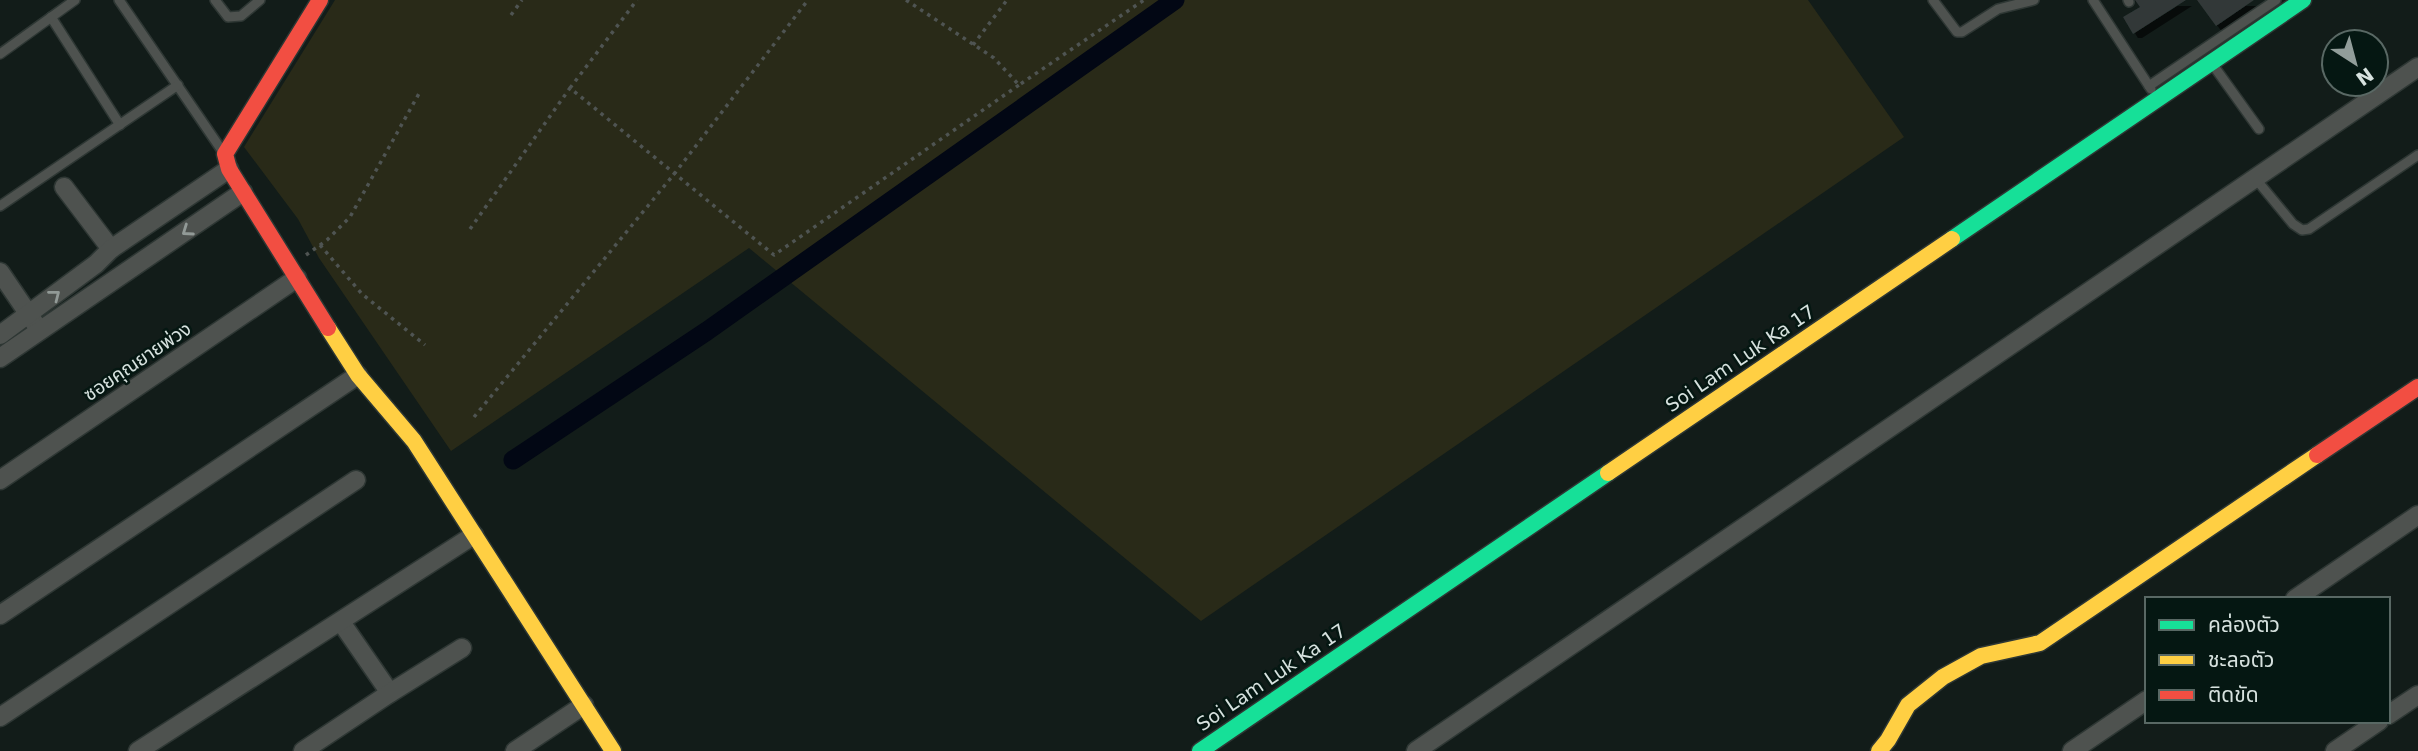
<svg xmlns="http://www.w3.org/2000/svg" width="2418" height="751" font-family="'DejaVu Sans','Noto Sans Thai',sans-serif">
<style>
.green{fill:#292a18}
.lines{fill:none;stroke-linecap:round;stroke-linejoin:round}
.canal{stroke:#020714;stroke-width:19}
.building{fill:#303938;filter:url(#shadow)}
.lane-casing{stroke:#2e3734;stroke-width:12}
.street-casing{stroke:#2e3734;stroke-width:21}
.fast-casing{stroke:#2e3734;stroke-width:19}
.slow-casing{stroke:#2e3734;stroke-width:19}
.jam-casing{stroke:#2e3734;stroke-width:19}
.path{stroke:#4f5452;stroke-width:3.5;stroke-dasharray:3.5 5;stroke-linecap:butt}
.lane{stroke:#4e524f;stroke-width:9}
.street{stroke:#4e524f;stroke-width:18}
.fast{stroke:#16e098;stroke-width:16}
.slow{stroke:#ffcf43;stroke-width:16}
.jam{stroke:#f24e42;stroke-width:16}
.oneway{stroke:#929a97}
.labels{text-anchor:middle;stroke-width:5;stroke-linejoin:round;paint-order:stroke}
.street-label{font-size:19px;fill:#d7e2df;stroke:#051712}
</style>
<defs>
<filter id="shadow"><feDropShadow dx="6" dy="6" stdDeviation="0" flood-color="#0009"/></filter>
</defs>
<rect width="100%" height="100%" fill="#121c19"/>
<path class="green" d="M335 0H1808L1904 137 1201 621 749 248 451 451 319 258 298 219 244 147Z"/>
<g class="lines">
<path class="canal" d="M513 460 707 331 1175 0"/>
</g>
<g class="building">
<path d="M2135 0H2186L2133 34 2123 17 2140 7Z"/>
<path d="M2197 0H2254L2216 26Z"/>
</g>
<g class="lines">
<g class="lane-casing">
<g id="lane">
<path d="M119 0 223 152"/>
<path d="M215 0 228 17 241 16 260 0"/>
<path d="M1933 0 1957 32H1962L1998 9 2034 0"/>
<path d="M2093 0 2151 89"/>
<path d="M2128 0 2129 2"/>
<path d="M51 17 120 125"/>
<path d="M0 54 75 0"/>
<path d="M2213 65 2259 129"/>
<path d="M2149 86 2276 0"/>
<path d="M2255 178 2293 224 2302 230 2309 229 2418 155"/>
<path d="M0 206 178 85"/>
</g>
</g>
<g class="street-casing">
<g id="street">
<path d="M64 187 111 249"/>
<path d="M0 272 36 325"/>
<path d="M0 335 96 264 111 249 229 169"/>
<path d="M0 358 243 192"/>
<path d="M0 480 297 278"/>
<path d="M2295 599 2418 515"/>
<path d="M0 615 358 375"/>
<path d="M341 622 390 693"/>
<path d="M2388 715 2418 695"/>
<path d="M0 717 356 480"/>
<path d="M138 751 474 535"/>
<path d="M303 751 390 693 462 648"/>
<path d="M515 751 584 705"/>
<path d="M1416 751 2418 67"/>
<path d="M2072 751 2147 700"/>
<path d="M2335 751 2379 721"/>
</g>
</g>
<g class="fast-casing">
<g id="fast">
<path d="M1952 239 2303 0"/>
<path d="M1200 751 1608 473"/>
</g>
</g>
<g class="slow-casing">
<g id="slow">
<path d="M328 328 358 375 414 441 613 751"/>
<path d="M1608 473 1952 239"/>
<path d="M1879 751 1888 740 1908 705 1943 677 1981 656 2040 643 2317 455"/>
</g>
</g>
<g class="jam-casing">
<g id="jam">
<path d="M320 0 225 154 229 169 328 328"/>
<path d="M2317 455 2418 387"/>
</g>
</g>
<g class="path">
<path d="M906 0 994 58 1019 85 1144 0"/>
<path d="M511 15 522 0"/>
<path d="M973 45 1007 0"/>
<path d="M570 88 637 0"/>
<path d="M470 229 570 88 774 255 1019 85"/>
<path d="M320 245 362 294 425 345"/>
<path d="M306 255 327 240 350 217 421 90"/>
<path d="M474 417 675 173 808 0"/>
</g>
<use href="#lane" class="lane"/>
<use href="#street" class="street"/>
<use href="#fast" class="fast"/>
<use href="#slow" class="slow"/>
<use href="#jam" class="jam"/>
</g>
<defs><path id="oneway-chevron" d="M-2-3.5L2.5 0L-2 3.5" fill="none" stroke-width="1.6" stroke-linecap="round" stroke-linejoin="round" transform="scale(1.75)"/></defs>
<g class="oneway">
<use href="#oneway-chevron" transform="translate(187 231) rotate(145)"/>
<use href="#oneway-chevron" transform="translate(55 295) rotate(-38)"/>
</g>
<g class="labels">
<g class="street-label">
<text transform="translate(1740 358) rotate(-34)" y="7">Soi Lam Luk Ka 17</text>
<text transform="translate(137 361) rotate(-34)" y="7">ซอยคุณยายพ่วง</text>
<text transform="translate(1271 677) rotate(-34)" y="7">Soi Lam Luk Ka 17</text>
</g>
</g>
<rect x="2145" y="597" width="245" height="126" fill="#051712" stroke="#596864" stroke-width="2"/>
<rect x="2159" y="620" width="35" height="10" fill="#16e098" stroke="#596864" stroke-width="2"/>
<text x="2208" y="632" font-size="21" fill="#d7e2df">คล่องตัว</text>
<rect x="2159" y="655" width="35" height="10" fill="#ffcf43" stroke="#596864" stroke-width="2"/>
<text x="2208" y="667" font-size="21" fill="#d7e2df">ชะลอตัว</text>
<rect x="2159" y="690" width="35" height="10" fill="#f24e42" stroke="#596864" stroke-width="2"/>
<text x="2208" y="702" font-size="21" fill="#d7e2df">ติดขัด</text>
<g transform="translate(2355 63) rotate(144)"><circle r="33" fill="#051712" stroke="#596864" stroke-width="2"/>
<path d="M0-5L12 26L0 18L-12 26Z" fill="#929d9a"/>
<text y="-10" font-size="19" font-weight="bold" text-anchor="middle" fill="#d7e2df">N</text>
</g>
</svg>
